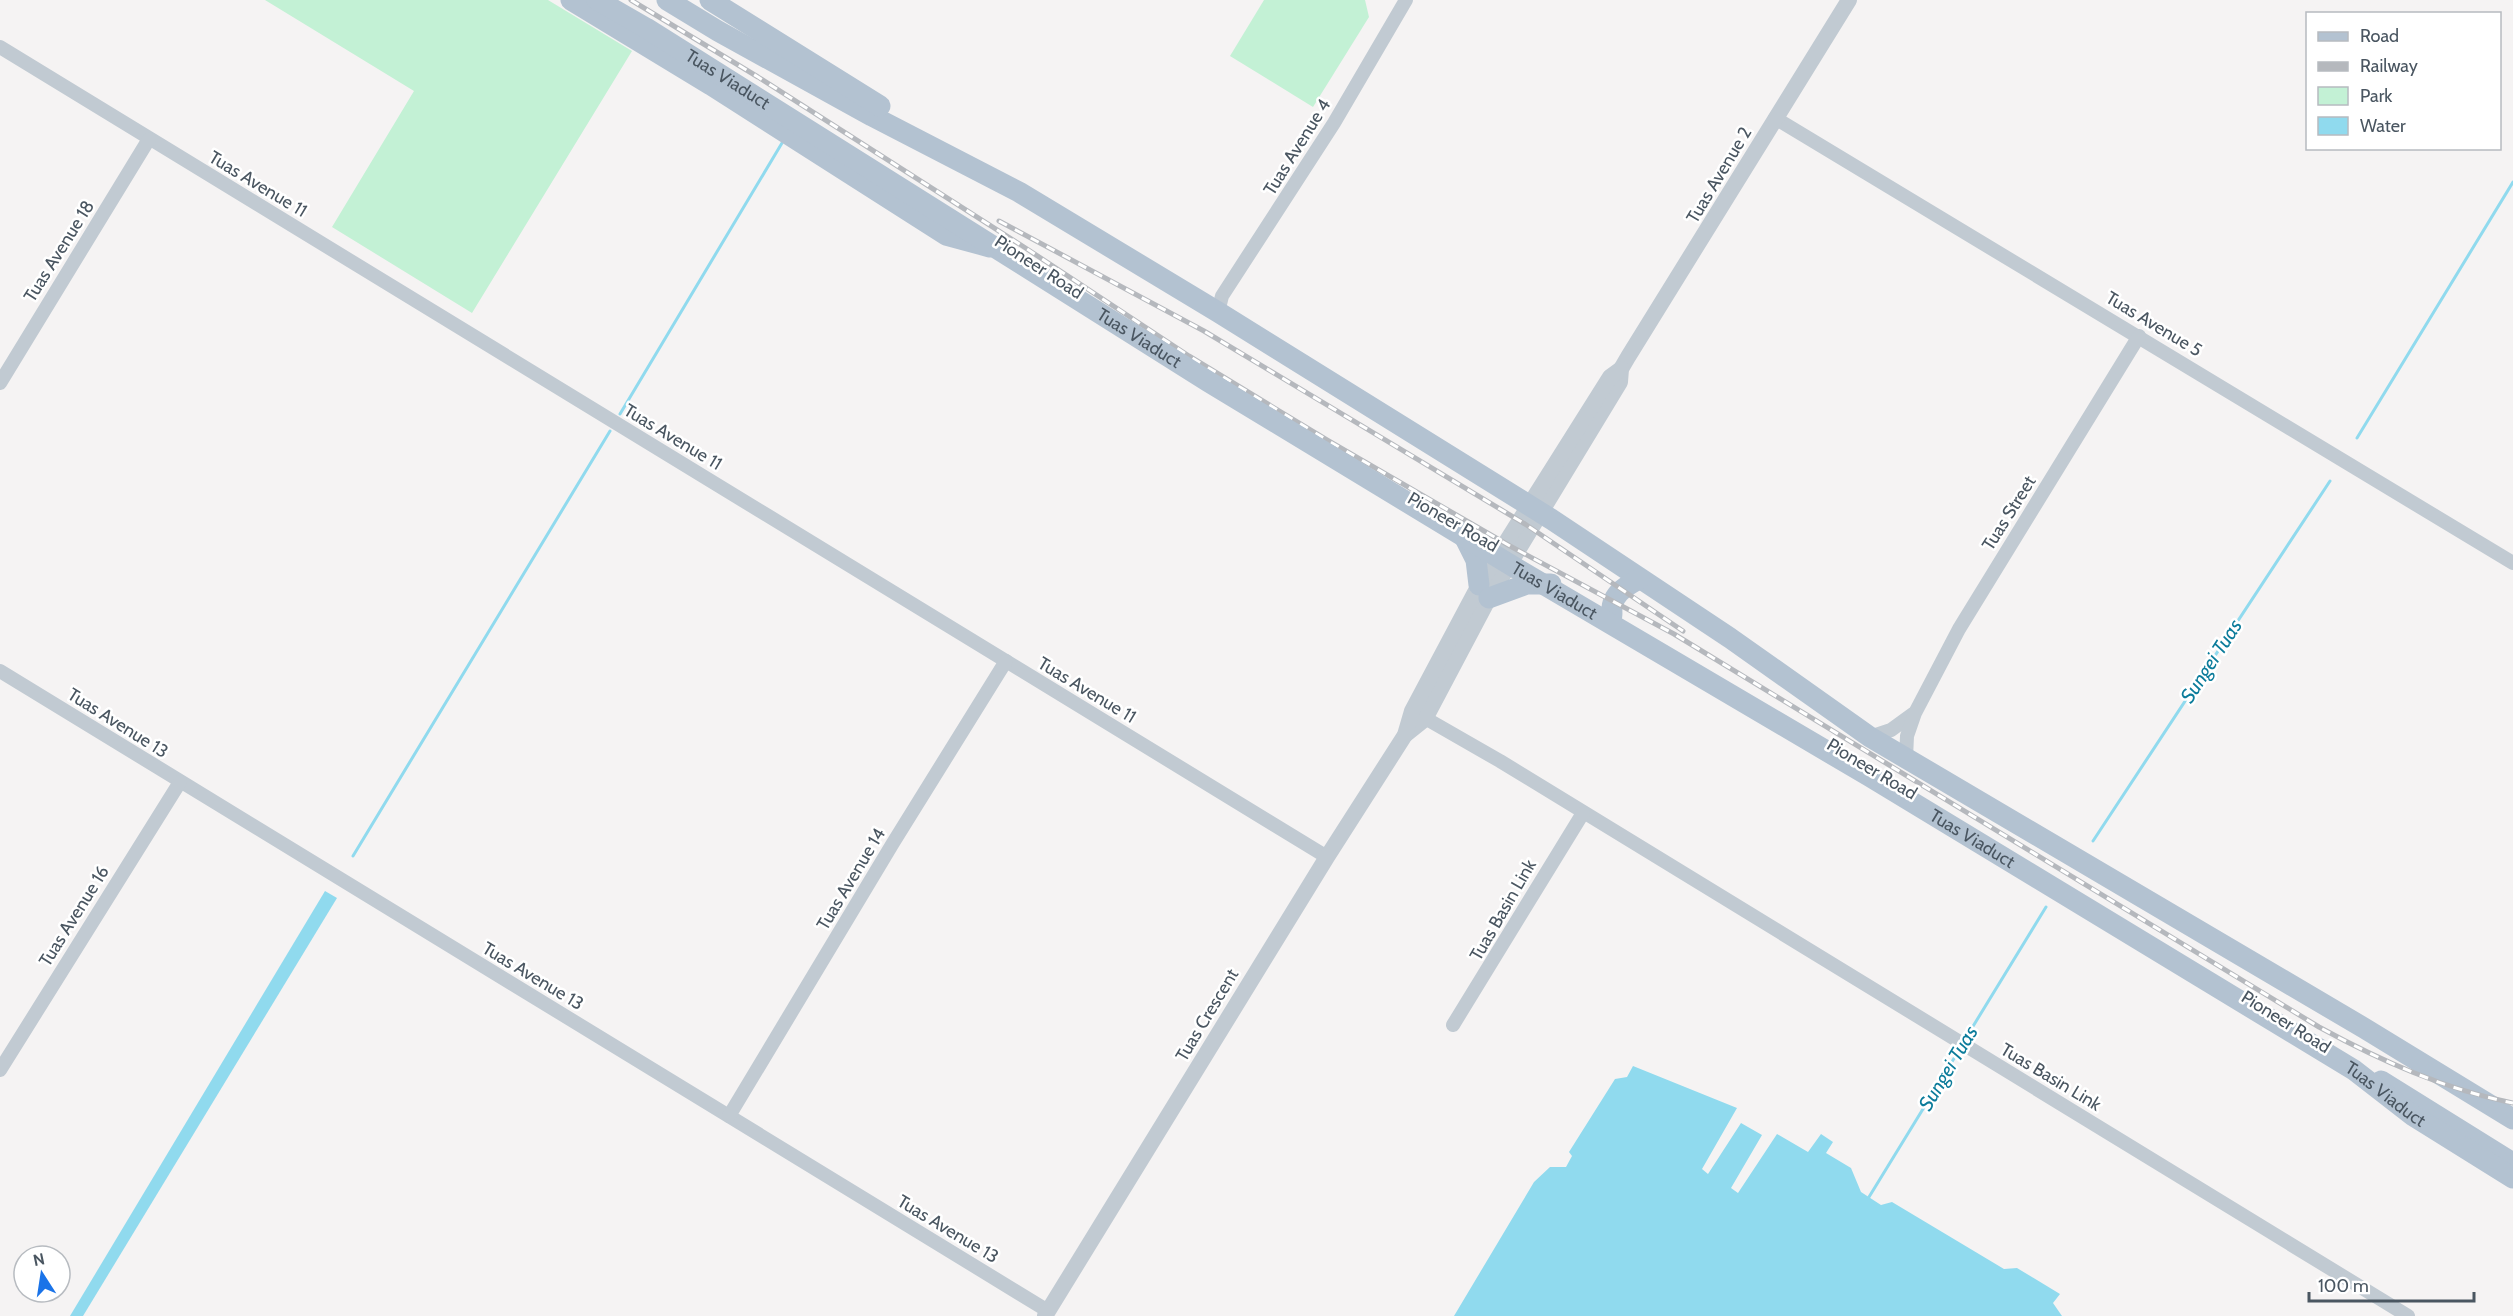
<svg xmlns="http://www.w3.org/2000/svg" width="2513" height="1316" font-family="Cabin,sans-serif">
<style>
.green{fill:#c3f1d5}
.water{fill:#90daee}
.lines{fill:none;stroke-linecap:round;stroke-linejoin:round}
.stream{stroke:#90daee;stroke-width:3}
.minor{stroke:#c1cad2;stroke-width:14}
.tertiary{stroke:#c1cad2;stroke-width:16}
.primary{stroke:#b3c2d1;stroke-width:21}
.rail-casing{stroke:#b5b8bd;stroke-width:5}
.rail{stroke:#fff;stroke-width:3;stroke-dasharray:9;stroke-linecap:butt}
.primary-bridge{stroke:#b3c2d1;stroke-width:21}
.labels{text-anchor:middle;stroke-width:5;stroke-linejoin:round;paint-order:stroke}
.street-label{font-size:18px;fill:#4a5661;stroke:#fff}
.water-label{font-size:20px;font-style:italic;fill:#0c7c9b;stroke:#fff}
</style>
<rect width="100%" height="100%" fill="#f5f3f3"/>
<g class="green">
<path d="M265 0H548L632 51 472 313 332 227 414 91Z"/>
<path d="M1264 0H1365L1369 17 1313 107 1230 56Z"/>
</g>
<g class="water">
<path d="M325 891 337 898 83 1316H70Z"/>
<path d="M1633 1066 1737 1108 1702 1169 1708 1174 1741 1123 1762 1135 1731 1188 1738 1193 1777 1134 1808 1152 1821 1134 1833 1142 1826 1153 1851 1168 1861 1192 1881 1205 1892 1202 2004 1269 2017 1268 2060 1294 2053 1303 2062 1316H1454L1534 1182 1550 1167H1566L1572 1156 1569 1152 1615 1079 1627 1077Z"/>
</g>
<g class="lines">
<g class="stream">
<path d="M620 414 782 143"/>
<path d="M2357 438 2513 182"/>
<path d="M2093 841 2330 481"/>
<path d="M353 856 610 431"/>
<path d="M1964 1041 2046 907"/>
<path d="M1869 1197 1961 1047"/>
</g>
<g class="minor">
<path d="M0 47 1327 857"/>
<path d="M1775 118 2513 563"/>
<path d="M1218 312 1222 296 1334 123 1406 0"/>
<path d="M0 383 149 139"/>
<path d="M0 671 1048 1311"/>
<path d="M1418 714 1500 761 2408 1316"/>
<path d="M1870 737 1891 730 1913 714"/>
<path d="M1906 758 1907 736 1915 713 1959 629 2139 336"/>
<path d="M1453 1025 1583 813"/>
<path d="M0 1070 180 782"/>
<path d="M729 1116 893 843 1006 661"/>
</g>
<g class="tertiary">
<path d="M1405 735 1425 719 1489 598 1620 382 1621 369 1628 357 1849 0"/>
<path d="M1045 1316 1327 857 1405 735 1412 711 1479 585 1610 377 1621 369"/>
</g>
<g class="primary">
<path d="M571 0 711 85 946 235 990 247"/>
<path d="M667 0 718 31 872 116 1019 192 1218 312 1551 519 1730 638 1870 737 2364 1028 2513 1119"/>
<path d="M710 0 880 106"/>
<path d="M1461 530 1476 560 1479 585"/>
<path d="M1489 598 1527 584H1551"/>
<path d="M1612 615C1610 595 1624 587 1639 579"/>
<path d="M2381 1081 2513 1163"/>
</g>
<g class="rail-casing">
<g id="rail">
<path d="M631 0 758 77 1024 247 1189 356 1327 440 1510 546 1674 634 2319 1027C2381 1061 2444 1089 2513 1103"/>
<path d="M999 221 1204 331 1525 524 1683 631"/>
</g>
</g>
<use href="#rail" class="rail"/>
<path class="primary-bridge" id="s1" d="M597 0 646 28 1209 382 1514 567 1869 776 2354 1070 2412 1115 2513 1178"/>
</g>
<g class="labels">
<g class="street-label">
<text dy="6" stroke="none"><textPath href="#s1" startOffset="153">Tuas Viaduct</textPath></text>
<text transform="translate(1297 147) rotate(-58)" y="6">Tuas Avenue 4</text>
<text transform="translate(1719 175) rotate(-59)" y="6">Tuas Avenue 2</text>
<text transform="translate(258 184) rotate(31)" y="6">Tuas Avenue 11</text>
<text transform="translate(59 251) rotate(-58)" y="6">Tuas Avenue 18</text>
<text transform="translate(1039 267) rotate(33)" y="6">Pioneer Road</text>
<text transform="translate(2154 324) rotate(31)" y="6">Tuas Avenue 5</text>
<text dy="6" stroke="none"><textPath href="#s1" startOffset="639">Tuas Viaduct</textPath></text>
<text transform="translate(673 437) rotate(31)" y="6">Tuas Avenue 11</text>
<text transform="translate(2009 513) rotate(-58)" y="6">Tuas Street</text>
<text transform="translate(1453 522) rotate(30)" y="6">Pioneer Road</text>
<text dy="6" stroke="none"><textPath href="#s1" startOffset="1125">Tuas Viaduct</textPath></text>
<text transform="translate(1087 690) rotate(31)" y="6">Tuas Avenue 11</text>
<text transform="translate(118 723) rotate(32)" y="6">Tuas Avenue 13</text>
<text transform="translate(1872 769) rotate(31)" y="6">Pioneer Road</text>
<text dy="6" stroke="none"><textPath href="#s1" startOffset="1611">Tuas Viaduct</textPath></text>
<text transform="translate(851 879) rotate(-59)" y="6">Tuas Avenue 14</text>
<text transform="translate(1503 910) rotate(-60)" y="6">Tuas Basin Link</text>
<text transform="translate(74 916) rotate(-58)" y="6">Tuas Avenue 16</text>
<text transform="translate(533 976) rotate(31)" y="6">Tuas Avenue 13</text>
<text transform="translate(1207 1015) rotate(-59)" y="6">Tuas Crescent</text>
<text transform="translate(2286 1022) rotate(32)" y="6">Pioneer Road</text>
<text transform="translate(2051 1077) rotate(31)" y="6">Tuas Basin Link</text>
<text dy="6" stroke="none"><textPath href="#s1" startOffset="2097">Tuas Viaduct</textPath></text>
<text transform="translate(948 1229) rotate(31)" y="6">Tuas Avenue 13</text>
</g>
<g class="water-label">
<text transform="translate(2211 661) rotate(-57)" y="7">Sungei Tuas</text>
<text transform="translate(1948 1068) rotate(-59)" y="7">Sungei Tuas</text>
</g>
</g>
<rect x="2306" y="12" width="195" height="138" fill="#ffffff" stroke="#b7bbc0" stroke-width="1.5"/>
<rect x="2318" y="32" width="30" height="9" fill="#b3c2d1" stroke="#b7bbc0" stroke-width="1.5"/>
<text x="2360" y="42" font-size="18" fill="#4a5661">Road</text>
<rect x="2318" y="62" width="30" height="9" fill="#b5b8bd" stroke="#b7bbc0" stroke-width="1.5"/>
<text x="2360" y="72" font-size="18" fill="#4a5661">Railway</text>
<rect x="2318" y="87" width="30" height="18" fill="#c3f1d5" stroke="#b7bbc0" stroke-width="1.5"/>
<text x="2360" y="102" font-size="18" fill="#4a5661">Park</text>
<rect x="2318" y="117" width="30" height="18" fill="#90daee" stroke="#b7bbc0" stroke-width="1.5"/>
<text x="2360" y="132" font-size="18" fill="#4a5661">Water</text>
<g transform="translate(42 1274) rotate(348)"><circle r="28" fill="#ffffff" stroke="#b7bbc0" stroke-width="1.5"/>
<path d="M0-4.5L10 22L0 15L-10 22Z" fill="#1a73e8"/>
<text y="-9" font-size="16" font-weight="bold" text-anchor="middle" fill="#4a5661">N</text>
</g>
<path d="M2309 1292v9h165v-9" fill="none" stroke="#4a5661" stroke-width="3"/>
<text x="2318" y="1292" font-size="18" fill="#4a5661" stroke="#ffffff" stroke-width="4.5" paint-order="stroke">100 m</text>
</svg>
